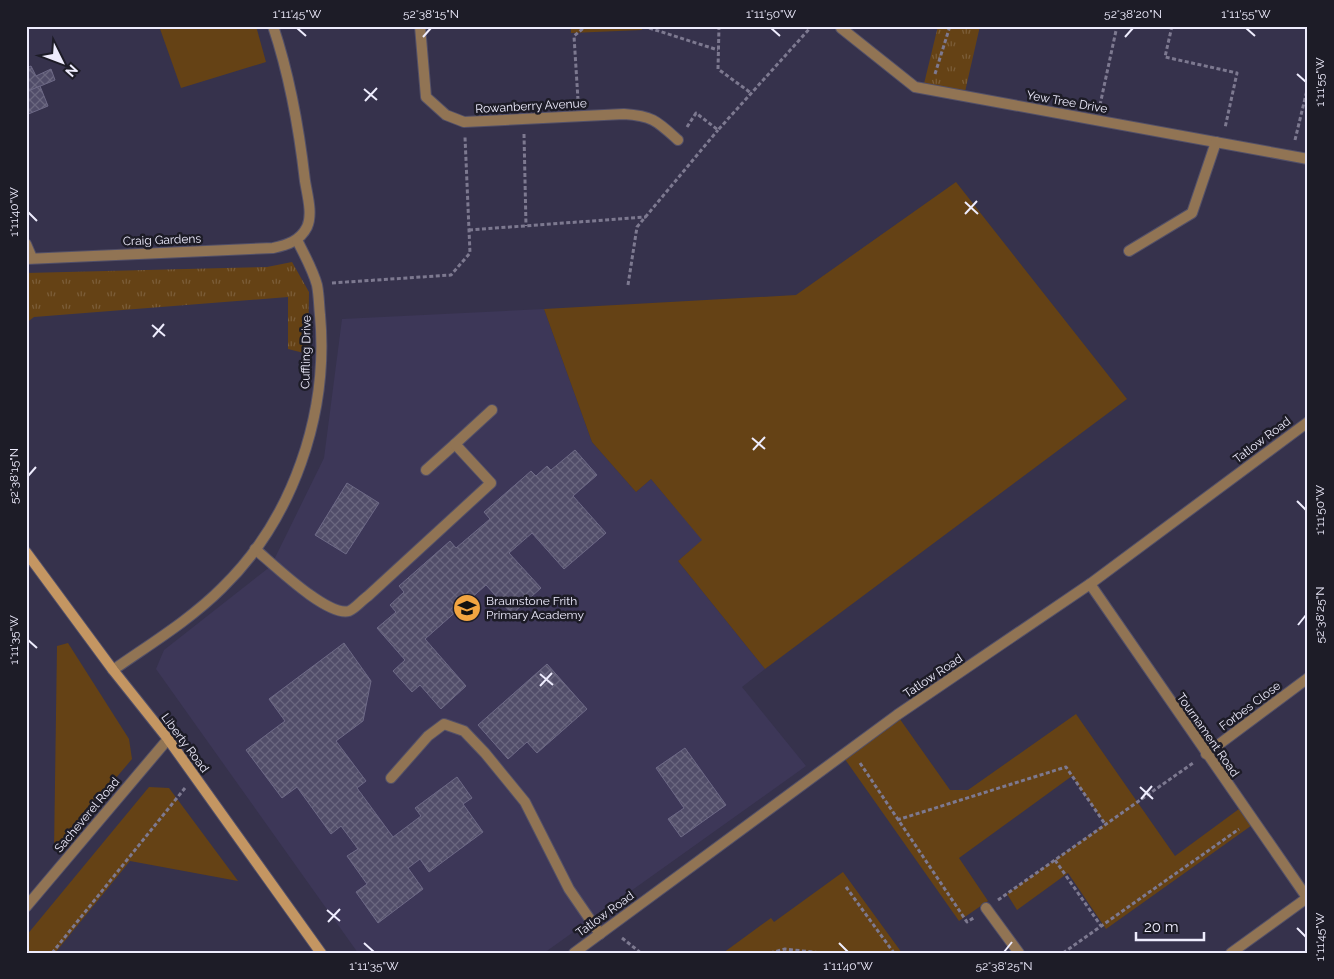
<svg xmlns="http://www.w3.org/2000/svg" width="1334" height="979" font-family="Raleway,sans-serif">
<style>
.built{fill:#3d3758}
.grass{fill:#654215}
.park{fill:url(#park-tufts)}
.building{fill:url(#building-cross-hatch);stroke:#6e6a87}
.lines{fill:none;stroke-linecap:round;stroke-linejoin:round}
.lane-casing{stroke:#535068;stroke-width:12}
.street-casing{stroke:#535068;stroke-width:12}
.secondary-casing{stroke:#535068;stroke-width:12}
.path{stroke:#7d7990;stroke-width:3;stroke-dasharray:4 2.5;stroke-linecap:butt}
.lane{stroke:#917454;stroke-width:10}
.street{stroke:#917454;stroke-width:10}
.secondary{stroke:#c49662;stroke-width:10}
.ticks{fill:none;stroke:#eeecfd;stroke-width:2}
.labels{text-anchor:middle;stroke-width:5;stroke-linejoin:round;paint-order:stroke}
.street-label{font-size:12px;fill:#eeecfd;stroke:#1d1c27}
.poi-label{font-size:12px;fill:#eeecfd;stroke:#1d1c27;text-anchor:start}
.neatline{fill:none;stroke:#eeecfd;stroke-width:2}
.ticks-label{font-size:12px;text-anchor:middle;fill:#eeecfd}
</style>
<defs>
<pattern id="park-tufts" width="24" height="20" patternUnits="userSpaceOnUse" patternTransform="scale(1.25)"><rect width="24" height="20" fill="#654215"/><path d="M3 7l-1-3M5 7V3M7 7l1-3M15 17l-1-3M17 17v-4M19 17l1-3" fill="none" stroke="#7b5d38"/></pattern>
<pattern id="building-cross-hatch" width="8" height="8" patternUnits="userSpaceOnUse" patternTransform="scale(1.25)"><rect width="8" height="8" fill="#514d69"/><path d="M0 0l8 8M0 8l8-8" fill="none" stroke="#6a677f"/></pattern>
</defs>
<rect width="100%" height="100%" fill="#36324c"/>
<path class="built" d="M544 309 592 442 636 492 651 479 703 540 678 561 765 669 742 687 806 766 544 953H358L156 669 164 650 271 566 324 458 342 319Z"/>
<g class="grass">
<path d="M159 26H256L266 62 181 88Z"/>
<path d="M571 26H642V30L571 33Z"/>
<path d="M956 182 1127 399 765 669 678 561 702 540 651 479 636 492 592 442 544 309 796 295Z"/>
<path d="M68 643 129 739 132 759 54 851 57 646Z"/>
<path d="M1076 714 1175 856 1243 806 1255 823 1106 929 1068 873 1017 910 1007 894 1105 824 1072 776 959 858 988 901 959 921 842 755 897 715 950 790H968Z"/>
<path d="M149 787 169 788 238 881 130 861 55 953H26V936Z"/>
<path d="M843 872 902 953H723L771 918 774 922Z"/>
</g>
<g class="park">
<path d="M938 26H980L964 96 923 88Z"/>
<path d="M292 262 309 292 308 354 288 349V297L34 317 26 323V273L267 267Z"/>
</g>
<g class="building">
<path d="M31 66 36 76 51 69 55 80 26 92V68Z"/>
<path d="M40 86 48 106 26 115V92Z"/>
<path d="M575 450 597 475 573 496 606 533 564 569 532 533 509 553 541 588 512 614 486 585 425 639 466 686 441 709 420 685 412 692 393 671 405 660 377 628 396 612 390 605 404 592 399 586 450 541 456 548 490 519 484 512 531 471 536 476 547 466 551 470Z"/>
<path d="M347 483 379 503 346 554 315 535Z"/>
<path d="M344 643 371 681 363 721 336 741 366 781 357 788 393 837 421 816 415 808 457 777 472 798 463 804 483 832 429 872 420 859 408 868 423 889 378 923 356 892 367 884 347 856 358 849 341 826 331 834 297 787 282 798 246 750 285 721 269 699Z"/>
<path d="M547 664 587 709 537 753 527 742 508 759 478 725Z"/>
<path d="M685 748 726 805 681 837 668 819 684 808 656 768Z"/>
</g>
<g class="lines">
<g class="lane-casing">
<g id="lane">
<path d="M426 470 455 444"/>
<path d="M255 549C272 563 327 617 349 611 355 609 362 600 368 596L491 483 455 444 492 410"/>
<path d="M391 778 428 736 444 724 464 731 485 753 525 802 569 889 600 934"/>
</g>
</g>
<g class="street-casing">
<g id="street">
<path d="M420 26 426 97 446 115 464 122 624 114C653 116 657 121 678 140"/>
<path d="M841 28 915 87 1308 159"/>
<path d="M26 244 32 258"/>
<path d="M1129 251 1192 213 1216 142"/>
<path d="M26 259 273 248C287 245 300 241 307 227 313 214 307 194 305 181 299 128 290 77 273 26"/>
<path d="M1090 584 1308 899"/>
<path d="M113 670C150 644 190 620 222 588 293 519 329 414 320 315 319 306 319 295 317 285 313 270 304 254 297 240"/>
<path d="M1206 754 1308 678"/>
<path d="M26 907 168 739"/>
<path d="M986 908 1019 953"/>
<path d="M574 953 897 715 1090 584 1308 422"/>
<path d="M1231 953 1307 898"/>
</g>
</g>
<g class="secondary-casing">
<path id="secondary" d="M26 552 113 670 168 739 321 953"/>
</g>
<g class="path">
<path d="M643 26 718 50"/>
<path d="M719 26 718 69 751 93"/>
<path d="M1172 26 1165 57 1237 73 1225 128"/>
<path d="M585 27 622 26"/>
<path d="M1080 27V26"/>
<path d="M935 74 950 26"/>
<path d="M578 100 574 36 586 26"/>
<path d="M1100 105 1117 26"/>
<path d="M687 127 696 113 718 130 812 26"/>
<path d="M524 134 526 226"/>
<path d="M1295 140 1308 86"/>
<path d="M469 230 646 217"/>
<path d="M332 283 451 275 470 253 465 137"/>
<path d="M628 285 637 227 718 130"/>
<path d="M860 763 967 922 975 917"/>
<path d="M897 820 1066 767 1105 824"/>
<path d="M1055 860 1101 926"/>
<path d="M846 887 894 953"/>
<path d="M998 900 1193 763"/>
<path d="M622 938 641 953"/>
<path d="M52 953 185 788"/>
<path d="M770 953 785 949 821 953"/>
<path d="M1063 953 1239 829"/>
</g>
<use href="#lane" class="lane"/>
<use href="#street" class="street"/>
<use href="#secondary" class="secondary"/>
</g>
<path class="ticks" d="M297 28 306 36M771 28 780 36M1246 28 1255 36M423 37 431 28M1125 37 1133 28M1297 74 1306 82M364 89 377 100M365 101 377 88M965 202 978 214M28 212 37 221M965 214 977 201M152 325 165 336M153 337 164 324M752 438 765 449M753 450 765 437M28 476 36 467M1297 501 1306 510M1298 625 1306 615M28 640 37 648M540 674 553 685M540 686 552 673M1140 787 1153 799M1141 799 1152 786M327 910 340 921M328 922 340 909M1297 928 1306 937M364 943 374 952M839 943 848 952M1004 952 1012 942"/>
<defs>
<g id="school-disc" transform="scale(1.4375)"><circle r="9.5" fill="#f2a541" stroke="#1d1c27"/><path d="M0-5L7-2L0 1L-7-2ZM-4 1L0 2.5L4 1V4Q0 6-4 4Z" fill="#111"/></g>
</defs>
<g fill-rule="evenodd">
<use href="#school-disc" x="467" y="608"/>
</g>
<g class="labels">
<g class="street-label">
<text transform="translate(1067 102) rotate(10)" y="4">Yew Tree Drive</text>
<text transform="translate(531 106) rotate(-3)" y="4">Rowanberry Avenue</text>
<text transform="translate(162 240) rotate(-2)" y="4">Craig Gardens</text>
<text transform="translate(306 352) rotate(-89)" y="4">Cuffling Drive</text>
<text transform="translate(1262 440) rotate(-37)" y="4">Tatlow Road</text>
<text transform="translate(933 676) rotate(-34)" y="4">Tatlow Road</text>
<text transform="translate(1250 706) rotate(-37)" y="4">Forbes Close</text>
<text transform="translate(1208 735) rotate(55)" y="4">Tournament Road</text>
<text transform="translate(185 743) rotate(53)" y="4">Liberty Road</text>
<text transform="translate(87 815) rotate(-50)" y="4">Sacheverel Road</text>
<text transform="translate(605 914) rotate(-36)" y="4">Tatlow Road</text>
</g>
<g class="poi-label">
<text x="486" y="605">Braunstone Frith<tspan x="486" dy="14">Primary Academy</tspan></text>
</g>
</g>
<rect width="1334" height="979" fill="none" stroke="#1d1c27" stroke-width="55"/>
<g transform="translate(62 62) rotate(132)" stroke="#1d1c27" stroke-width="4" paint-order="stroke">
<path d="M0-4L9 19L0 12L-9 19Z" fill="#eeecfd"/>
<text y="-8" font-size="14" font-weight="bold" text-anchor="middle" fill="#eeecfd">N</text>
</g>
<path d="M1136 932v8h68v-8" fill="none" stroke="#eeecfd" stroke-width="2.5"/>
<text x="1144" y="932" font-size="15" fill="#eeecfd" stroke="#1d1c27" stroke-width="4" paint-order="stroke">20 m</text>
<rect x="28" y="28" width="1278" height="924" class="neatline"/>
<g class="ticks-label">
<text x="297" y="18">1°11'45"W</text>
<text x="431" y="18">52°38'15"N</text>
<text x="771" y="18">1°11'50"W</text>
<text x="1133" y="18">52°38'20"N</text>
<text x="1246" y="18">1°11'55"W</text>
<text transform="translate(1320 82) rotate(-90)" y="4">1°11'55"W</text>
<text transform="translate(14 212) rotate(-90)" y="4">1°11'40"W</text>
<text transform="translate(14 476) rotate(-90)" y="4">52°38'15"N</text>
<text transform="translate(1320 510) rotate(-90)" y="4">1°11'50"W</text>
<text transform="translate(1320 615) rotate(-90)" y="4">52°38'25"N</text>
<text transform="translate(14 640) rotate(-90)" y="4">1°11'35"W</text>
<text transform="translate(1320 937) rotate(-90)" y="4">1°11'45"W</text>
<text x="374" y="970">1°11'35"W</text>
<text x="848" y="970">1°11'40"W</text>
<text x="1004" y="970">52°38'25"N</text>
</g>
</svg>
